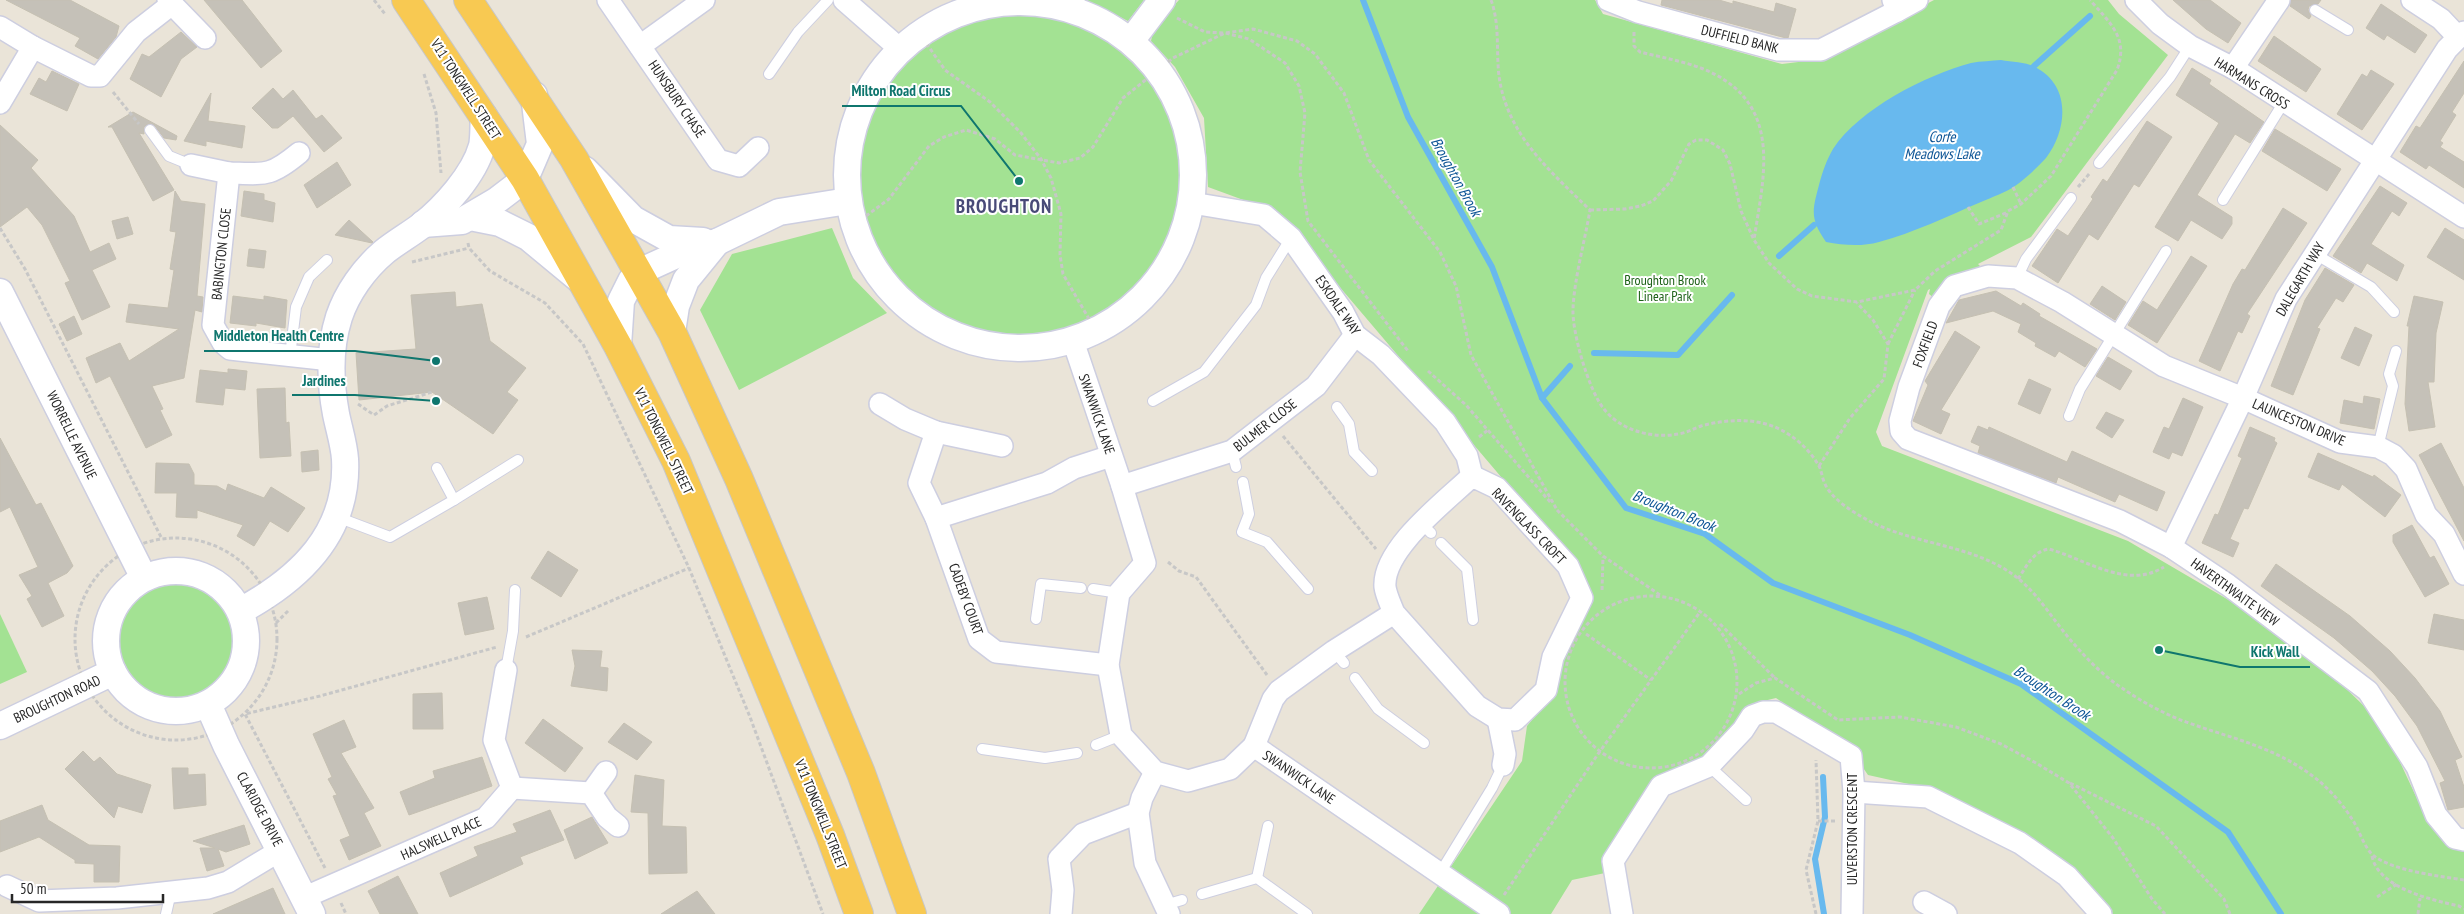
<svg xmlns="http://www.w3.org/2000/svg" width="2464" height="914" font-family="'PT Sans Narrow',sans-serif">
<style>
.green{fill:#a3e293}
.water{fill:#68b9ee}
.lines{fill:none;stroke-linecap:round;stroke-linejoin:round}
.stream{stroke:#68b9ee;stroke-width:6}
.building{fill:#c5c1b8;stroke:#c5c0b2}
.service-casing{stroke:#cdcee0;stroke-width:12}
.minor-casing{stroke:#cdcee0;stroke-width:24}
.tertiary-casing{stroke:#cdcee0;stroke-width:29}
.trunk-casing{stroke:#c7c7c7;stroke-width:30}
.path{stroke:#c7c7c7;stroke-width:3;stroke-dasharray:4 2.5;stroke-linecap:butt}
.service{stroke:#fff;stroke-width:10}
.minor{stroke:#fff;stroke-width:21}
.tertiary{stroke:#fff;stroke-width:26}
.trunk{stroke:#f8c952;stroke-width:28}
.labels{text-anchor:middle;stroke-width:4;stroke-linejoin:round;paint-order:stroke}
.street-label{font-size:14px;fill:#272727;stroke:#fff}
.park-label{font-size:14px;fill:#1e6218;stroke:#fff}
.water-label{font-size:15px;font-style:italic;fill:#0c5495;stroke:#fff}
.district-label{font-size:19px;font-weight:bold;letter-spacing:1px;fill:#484a77;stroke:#fff}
.leader{fill:none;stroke:#0f766e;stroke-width:2}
.callout-dot{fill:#0f766e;stroke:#fff;stroke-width:2}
.callout-label{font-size:15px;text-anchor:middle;font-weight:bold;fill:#0f766e;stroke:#fff;stroke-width:4;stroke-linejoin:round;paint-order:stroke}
</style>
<rect width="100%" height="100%" fill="#eae4d8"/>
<g class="green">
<path d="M1086 0H1144L1128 21Z"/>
<path d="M1179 0H1595L1603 14 1782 64 1823 59 1934 0H2108L2119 14 2168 55 2031 237 1978 264 1984 270 1934 298 1929 294 1930 289 1928 290 1876 432 1882 446 2128 541 2239 606 2334 677 2364 706 2386 732 2427 820 2464 840V914H2109L1931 789 1868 775 1850 749 1776 698 1751 704 1697 765 1653 784 1602 860 1605 873 1572 880 1551 914H1419L1522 761 1527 726 1549 699 1557 661 1591 601 1575 564 1276 212 1208 187 1204 118 1175 67 1151 41 1154 27Z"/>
<path d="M1030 2C1043 4 1061 4 1073 10 1090 18 1171 88 1178 104 1220 191 1170 312 1076 340 1060 344 1038 338 1021 338 1006 338 988 344 972 342 954 340 930 323 915 312 822 246 825 94 921 32 958 9 988 4 1030 2Z"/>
<path d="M832 228 853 278 887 313 739 390 700 310 732 254Z"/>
<circle cx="176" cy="640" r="59"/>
<path d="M0 614 27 672 0 684Z"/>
</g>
<path class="water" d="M2001 60C2012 62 2026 62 2035 67 2071 85 2068 129 2046 158 2037 168 2026 178 2015 186 2005 193 1992 197 1981 202 1948 216 1913 233 1879 242 1861 247 1843 245 1826 242 1810 219 1812 211 1819 185 1822 173 1827 159 1833 149 1859 109 1926 75 1971 63 1981 61 1992 61 2001 60Z"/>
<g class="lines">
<g class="stream">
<path d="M1363 0 1408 117 1492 267 1542 398 1626 508 1705 534 1773 583 1910 635 2021 684 2228 832 2281 914"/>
<path d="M2034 66 2090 16"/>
<path d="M1779 256 1814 225"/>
<path d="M1594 353 1678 355 1732 295"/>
<path d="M1542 398 1570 366"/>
<path d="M1823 777 1825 817 1815 859 1824 914"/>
</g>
</g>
<g class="building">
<path d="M6 0H70L119 26 116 37 98 59 75 46 80 38Z"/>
<path d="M204 0H242L282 51 261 68Z"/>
<path d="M1662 0H1719L1733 4V1L1774 12 1776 3 1796 9 1788 38H1786L1661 5Z"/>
<path d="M2173 0H2210L2241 23 2228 43 2206 29Z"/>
<path d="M2291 0H2321L2318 4 2309 6 2308 10 2311 16 2309 19 2290 6Z"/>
<path d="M2381 4 2427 35 2415 53 2387 35 2384 40 2366 28Z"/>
<path d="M181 32 197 47 181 59 161 97 130 79 142 54 149 57Z"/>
<path d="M2274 36 2321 69 2306 92 2258 61Z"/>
<path d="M2464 61V93L2452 112 2456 115 2440 141 2443 143 2440 147 2464 162V188L2429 165 2426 169 2400 152 2416 126 2420 128Z"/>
<path d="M2192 68 2211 80 2209 84 2264 122 2250 143 2235 134 2197 195 2232 217V224L2222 239 2191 220 2178 241 2155 227 2219 123 2176 95Z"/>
<path d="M2371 70 2394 84 2362 130 2337 114 2362 74 2367 77Z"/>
<path d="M52 71 79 84 67 111 30 94 39 78 46 82Z"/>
<path d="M273 88 283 99 293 90 316 119 322 115 342 138 324 152 293 116 278 128H272L252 108Z"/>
<path d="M211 93 208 121 245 126 242 148 206 141V146L184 141Z"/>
<path d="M133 112 177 136 176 140 164 138 155 126 150 123 144 127V134L139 133 174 190 153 201 112 127H108Z"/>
<path d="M2147 121 2172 137 2139 187 2134 184 2098 240 2089 234 2058 283 2032 266 2057 229 2068 236 2093 199 2091 197 2103 179 2107 182Z"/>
<path d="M0 125 38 160 31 168 74 216 90 252 109 243 116 259 92 270 110 307 82 320 65 283 70 281 42 225 27 207 0 227Z"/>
<path d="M2275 129 2341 169 2327 191 2262 151Z"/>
<path d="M337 162 351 185 317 208 304 185Z"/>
<path d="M2380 186 2407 203 2399 216 2392 211 2371 244 2404 265 2397 281 2367 263 2361 273 2333 256Z"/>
<path d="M175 191 181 201 205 204 197 296 203 297 202 312 195 310 184 378 152 386 163 409 160 410 172 435 146 448 110 376 96 383 86 358 120 343 129 361 179 329 126 322 129 304 168 308 174 270 170 269 176 232 170 231Z"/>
<path d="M244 191 264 194V200L275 203 273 222 241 216Z"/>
<path d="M2283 208 2307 223 2247 314 2250 316 2242 333 2238 331 2220 371 2199 361 2233 284 2242 269 2245 270Z"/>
<path d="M128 217 133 234 117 239 112 221Z"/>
<path d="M349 220 373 242 372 243 335 235Z"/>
<path d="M2445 228 2464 240V280L2427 257Z"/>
<path d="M249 249 266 251 264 268 247 266Z"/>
<path d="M2191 256 2207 266 2157 343 2128 325 2143 301 2157 310Z"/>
<path d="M2325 268 2354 285 2343 302 2336 298 2317 328 2320 329 2293 395 2271 386 2305 300Z"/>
<path d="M2102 286 2126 302 2115 320 2090 304Z"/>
<path d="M1996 291 2021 306 2023 303 2040 314 2039 316 2097 349 2085 367 2059 351 2055 357 2035 346 2036 343 2018 332 2021 324 1993 311 1946 323 1959 300Z"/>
<path d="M455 292 456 307 482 304 490 341 526 368 507 392 518 400 493 434 432 392 359 400 356 353 416 349 411 295Z"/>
<path d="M233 296 264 300V296L287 300 285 328 256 323V326L230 323Z"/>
<path d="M2414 296 2443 302 2436 333 2434 382H2428L2435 427 2409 431 2405 404 2409 326H2407Z"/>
<path d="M74 316 82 334 67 341 59 324Z"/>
<path d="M2355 327 2372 335 2359 366 2341 358Z"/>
<path d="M1955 331 1980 347 1941 410 1950 414 1941 434 1913 421 1928 385 1925 381Z"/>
<path d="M2108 357 2132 371 2120 390 2096 376Z"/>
<path d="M228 369 247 371 245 390 225 388 223 405 196 402 200 370 228 373Z"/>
<path d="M2029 379 2051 389 2040 414 2018 404Z"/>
<path d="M285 388 286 423 289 422 291 456 260 458 257 389Z"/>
<path d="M2364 396 2380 399 2374 429 2340 423 2344 400 2363 404Z"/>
<path d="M2183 398 2203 407 2182 456 2172 452 2169 459 2153 452 2164 427 2169 429Z"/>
<path d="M2106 412 2124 420 2112 438 2096 428Z"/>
<path d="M1978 426 1988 430 1989 427 2067 462 2072 451 2165 492 2157 511 2119 494 2115 502 2058 477 2056 483 1978 453 1980 446 1971 442Z"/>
<path d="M2250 427 2275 438 2274 441 2277 443 2248 509 2244 508 2230 539 2239 543 2233 557 2202 543 2215 514 2218 515 2242 458 2238 456Z"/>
<path d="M0 438 36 505 41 503 73 566 67 573 48 583 64 616 42 627 27 599 32 596 19 575 38 567 10 507 0 512Z"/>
<path d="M2441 443 2464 488V541L2419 455Z"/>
<path d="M318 450 319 470 302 472 301 452Z"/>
<path d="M2318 453 2373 477 2374 475 2401 495 2385 517 2342 484 2339 490 2308 477Z"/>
<path d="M156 463 189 464 194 474V485L217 486 226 491 228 484 264 498 271 487 305 508 288 532 270 521 254 546 237 536 243 525 197 510V518L176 517 177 493H155Z"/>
<path d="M2412 525 2430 558 2434 556 2449 584 2425 597 2393 542V535Z"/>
<path d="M548 551 578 570 561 597 531 578Z"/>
<path d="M2276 564 2350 616 2390 651 2415 678 2440 711 2462 757 2455 760 2464 787V807L2448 810 2440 783 2445 781 2417 726 2395 696 2372 671 2334 638 2261 586Z"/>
<path d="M487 597 494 629 465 635 458 603Z"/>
<path d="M2434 614 2464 620V650L2428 643Z"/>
<path d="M572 650 602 651 600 667 608 668 607 691 571 686 575 666Z"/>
<path d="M442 693 443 729H413V694Z"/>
<path d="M543 719 583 748 565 772 525 743Z"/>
<path d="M344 720 356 747 341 753 374 808 364 813 381 846 349 860 340 840 350 836 333 796 337 795 328 779 332 777 313 734Z"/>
<path d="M624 723 652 742 637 760 608 742Z"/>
<path d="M83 751 94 762 100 757 117 774 151 785 142 813 118 806 114 818 65 769Z"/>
<path d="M482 757 492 786 409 815 400 792 435 778 433 771Z"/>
<path d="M172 768H188V775L205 774 206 805 174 809Z"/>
<path d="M635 775 664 780 662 826 686 827 687 873 649 874 648 813 631 812Z"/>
<path d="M42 805 48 820 89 845 120 846 119 882H94V864L75 863V860L39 837 0 852V821Z"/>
<path d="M550 810 564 840 520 857 523 864 450 897 440 873 478 856 474 847 517 832 513 824Z"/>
<path d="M592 817 608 843 575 859 564 830Z"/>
<path d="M244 825 250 844 226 852 218 849 224 866 207 871 200 848H215L193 841Z"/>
<path d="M398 876 418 914H380L368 891Z"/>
<path d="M273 888 285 914H213Z"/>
<path d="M697 891 715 914H661Z"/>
</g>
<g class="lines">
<g class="service-casing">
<g id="service">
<path d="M2315 10 2348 30"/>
<path d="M769 74 798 32 828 0"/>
<path d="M150 130 169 156 191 165"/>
<path d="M2099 163 2170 77 2190 46"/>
<path d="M2223 200 2284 102"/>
<path d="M2315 254 2371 287 2394 312"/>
<path d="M2017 278 2026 259 2071 198"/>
<path d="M290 356 296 307 309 277 327 260"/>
<path d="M1153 401 1204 372 1256 305 1266 278 1291 238"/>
<path d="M1337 407 1349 424 1354 452 1372 471"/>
<path d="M2069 416 2080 389 2166 251"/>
<path d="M2378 447 2393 386 2389 374 2396 351"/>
<path d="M1232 451 1236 467"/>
<path d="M1243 482 1249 514 1242 532 1267 542 1308 589"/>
<path d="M454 500 518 460"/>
<path d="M337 517 390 537 454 500 437 468"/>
<path d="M1422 524 1431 533"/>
<path d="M1441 543 1467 569 1473 620"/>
<path d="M1093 589 1119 593"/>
<path d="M1036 619 1041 584 1081 588"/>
<path d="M1334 651 1344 663"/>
<path d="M506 670 513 631 515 590"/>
<path d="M1355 678 1378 709 1424 743"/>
<path d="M1096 745 1121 735"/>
<path d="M982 749 1045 758 1077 753"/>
<path d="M1709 766 1746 800"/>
<path d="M1440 873 1492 788 1503 765"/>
<path d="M1257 878 1268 826"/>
<path d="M1202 894 1257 878 1307 914"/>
<path d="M1165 905 1182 900"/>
<path d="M166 914 171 892"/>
</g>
</g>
<g class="minor-casing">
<g id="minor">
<path d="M168 0 205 38"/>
<path d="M608 0 718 160 739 166 758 148"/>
<path d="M844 0 900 49"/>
<path d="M1608 0 1638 12 1778 50H1821L1897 11 1893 0"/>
<path d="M2136 0 2160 24 2190 46 2233 68 2464 217"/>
<path d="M2412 0 2441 19 2458 37"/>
<path d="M1072 9 1074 0"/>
<path d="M1897 11 1917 0"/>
<path d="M0 27 33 47 0 103"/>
<path d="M640 46 704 0"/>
<path d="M33 47 91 76H100L136 32 172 4"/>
<path d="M2233 68 2279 0"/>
<path d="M299 153C270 177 265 174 229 173L213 325 223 343 230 349 331 360"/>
<path d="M191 165 229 173"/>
<path d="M1192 203 1264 215 1291 238 1343 312 1355 335 1381 355 1445 422 1467 456 1472 476"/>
<path d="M1073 341 1122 486 1145 563 1119 593 1108 665 1121 735 1155 772 1188 781 1230 769 1254 746 1499 914"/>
<path d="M880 404 905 419 936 432"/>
<path d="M1002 446 936 432 919 483 936 518 979 639 996 652 1108 665"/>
<path d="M1122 486 1232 451 1316 386 1355 335"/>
<path d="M936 518 1047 483 1074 468 1111 456"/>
<path d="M2171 547 2243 398 2286 299 2447 49 2464 32"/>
<path d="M2464 574 2444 534 2426 515 2406 469 2393 455 2378 447 2340 442 2243 398 2164 366 2062 302 2017 278 1988 276 1954 286 1939 306 1909 387 1900 421 1901 431 1908 439 2120 521 2171 547 2228 585 2368 691 2417 767 2436 815 2455 838 2464 840"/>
<path d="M1498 719 1505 754 1503 765"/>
<path d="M1254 746 1273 699 1279 691 1334 651 1394 613 1477 706 1498 719 1515 720 1546 690 1553 657 1582 598 1568 566 1497 488 1472 476C1446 501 1382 549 1385 587 1386 595 1391 605 1394 613"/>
<path d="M1155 772 1142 798 1138 813 1145 863 1169 914"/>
<path d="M512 788 591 793 607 817 618 826"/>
<path d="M1854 792 1928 797 2020 843 2067 876 2101 914"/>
<path d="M591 793 606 772"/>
<path d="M7 886 39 901 117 898 208 888 228 882 281 850"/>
<path d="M303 898 486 818 512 788 494 740 506 670"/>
<path d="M1924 902 1946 914"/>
<path d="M1061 914 1063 890 1059 859 1083 834 1138 813"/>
<path d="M1622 914 1613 861 1661 786 1709 766 1743 730 1752 716 1763 712H1776L1851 756 1854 792 1852 914"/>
</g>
</g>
<g class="tertiary-casing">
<g id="tertiary">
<circle cx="1020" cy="175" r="173"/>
<path d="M1131 41 1162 0"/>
<path d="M585 170 633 219 669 239 703 241"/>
<path d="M470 217 500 223 528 237 580 280"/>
<path d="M423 224 462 221 496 201 525 179 540 144 534 95"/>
<path d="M0 292 144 578"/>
<path d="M672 332 676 306 686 280 717 242"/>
<path d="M618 346 621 301 631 281 639 272 685 251 717 242 779 212 848 201"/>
<circle cx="176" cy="641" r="70"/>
<path d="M240 611C300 579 349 533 345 459 344 444 339 429 336 414 330 382 329 348 339 317 347 293 364 269 384 252 395 243 409 235 421 226 444 208 474 175 482 146 484 137 483 125 484 116"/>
<path d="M208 704 226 745 312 914"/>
<path d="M0 726 113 672"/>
</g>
</g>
<g class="trunk-casing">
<g id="trunk">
<path d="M406 0 525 179 618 346 676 461 830 835 859 914"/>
<path d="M468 0 574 159 672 332 739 479 861 773 912 914"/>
</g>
</g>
<g class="path">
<path d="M374 0 385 14"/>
<path d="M1491 0C1500 24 1496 51 1499 76 1507 135 1550 171 1590 210 1585 240 1574 280 1573 309 1572 333 1589 391 1604 409 1620 430 1652 439 1678 434 1686 433 1693 429 1701 426 1731 418 1765 417 1791 436 1802 443 1814 456 1820 468 1822 474 1823 481 1826 486 1833 499 1851 511 1864 518 1912 546 1976 543 2020 580 2039 596 2052 618 2068 637 2084 656 2102 675 2122 688 2142 702 2166 715 2189 723 2228 737 2269 746 2304 770 2323 782 2339 799 2352 819 2359 829 2364 848 2374 856 2394 871 2439 876 2464 880"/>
<path d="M1177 18 1205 32 1225 33 1249 39 1285 63 1299 86 1305 113 1300 172 1308 221 1408 351"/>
<path d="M1634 32V46L1640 52C1668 59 1702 64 1726 81 1781 118 1762 185 1754 240"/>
<path d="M919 33 945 70 990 102 1021 133 1041 159 1051 178 1061 214 1060 255 1063 274 1096 331"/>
<path d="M424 74 436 113 441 173"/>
<path d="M113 92 139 124"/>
<path d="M2013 187 2021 204"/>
<path d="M2078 187 2090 173"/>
<path d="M1968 207 1979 224 2008 212"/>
<path d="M1590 210 1625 209 1641 206 1653 201 1671 181 1689 144 1696 140H1707L1723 150 1730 164 1741 211 1754 240 1769 263 1797 289 1812 296 1857 302 1915 290 1935 271 2001 230 2008 211 2021 204 2051 176 2117 70C2129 38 2110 23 2090 0"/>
<path d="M866 216 889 199 929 146 944 137 966 130 995 139 1015 155 1059 163 1080 158 1093 147 1123 98 1173 58 1225 33 1253 29 1297 41 1315 54 1344 93 1369 160 1440 252 1456 286 1471 355 1557 510"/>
<path d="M0 228 25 269 162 539"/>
<path d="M468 243 469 248 490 271 545 303 583 344 689 568 750 717 823 914"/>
<path d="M412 262 469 248"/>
<path d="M1888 344 1915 290"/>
<path d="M1428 371 1466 405 1551 503"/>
<path d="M358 404 374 415 387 406 432 392"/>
<path d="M1283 436 1376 549"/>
<path d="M1479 437 1488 430"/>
<path d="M1819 466 1850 418 1884 379 1888 344 1873 320 1857 303"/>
<path d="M1557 510 1603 556 1660 595"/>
<circle cx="176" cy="639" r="101"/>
<path d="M1168 562 1179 571 1196 577 1267 675"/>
<path d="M2018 579C2027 566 2033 551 2049 549 2085 559 2127 590 2164 567"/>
<path d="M1602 590 1603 557"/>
<circle cx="1651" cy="682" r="86"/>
<path d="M276 623 289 610"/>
<path d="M1720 624 1775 678"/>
<path d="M1586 634 1651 680"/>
<path d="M526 637 689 568"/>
<path d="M1739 694 1756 683 1775 678 1838 720 1900 717 1956 727 2001 744 2036 763 2069 783 2113 838 2152 899 2165 914"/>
<path d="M2070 783 2156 826 2224 899 2230 914"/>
<path d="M1818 821H1835"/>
<path d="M2372 856C2378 888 2432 900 2459 906L2464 909"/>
<path d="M325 868 245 714 320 696 497 647"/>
<path d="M1504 895 1598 754 1700 612"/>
<path d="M2377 897 2397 884"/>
<path d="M341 903 346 914"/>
<path d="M1816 914 1806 870 1818 821 1816 760"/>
<path d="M2418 914 2420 898"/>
</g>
<use href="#service" class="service"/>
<use href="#minor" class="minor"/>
<use href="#tertiary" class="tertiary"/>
<use href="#trunk" class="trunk"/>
</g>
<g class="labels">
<g class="street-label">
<text transform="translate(1740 39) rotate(14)" y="5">DUFFIELD BANK</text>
<text transform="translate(2252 83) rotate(32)" y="5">HARMANS CROSS</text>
<text transform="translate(466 89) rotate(57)" y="5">V11 TONGWELL STREET</text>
<text transform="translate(677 99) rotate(56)" y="5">HUNSBURY CHASE</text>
<text transform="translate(221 254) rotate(-84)" y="5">BABINGTON CLOSE</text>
<text transform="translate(2300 279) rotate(-60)" y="5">DALEGARTH WAY</text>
<text transform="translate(1338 305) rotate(56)" y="5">ESKDALE WAY</text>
<text transform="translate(1925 344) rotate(-70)" y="5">FOXFIELD</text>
<text transform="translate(1097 414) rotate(71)" y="5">SWANWICK LANE</text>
<text transform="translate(2299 422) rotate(23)" y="5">LAUNCESTON DRIVE</text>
<text transform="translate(1265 425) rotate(-38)" y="5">BULMER CLOSE</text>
<text transform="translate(72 435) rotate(64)" y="5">WORRELLE AVENUE</text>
<text transform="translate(664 441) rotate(64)" y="5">V11 TONGWELL STREET</text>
<text transform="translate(1529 526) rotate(46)" y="5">RAVENGLASS CROFT</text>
<text transform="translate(2235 592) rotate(36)" y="5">HAVERTHWAITE VIEW</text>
<text transform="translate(966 599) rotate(70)" y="5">CADEBY COURT</text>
<text transform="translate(57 699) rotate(-25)" y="5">BROUGHTON ROAD</text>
<text transform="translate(1299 777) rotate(34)" y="5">SWANWICK LANE</text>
<text transform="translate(260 809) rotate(62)" y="5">CLARIDGE DRIVE</text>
<text transform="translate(821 814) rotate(68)" y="5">V11 TONGWELL STREET</text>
<text transform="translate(1852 829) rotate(-90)" y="5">ULVERSTON CRESCENT</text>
<text transform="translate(441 838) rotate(-24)" y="5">HALSWELL PLACE</text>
</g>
<g class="park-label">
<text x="1665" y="285">Broughton Brook<tspan x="1665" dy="16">Linear Park</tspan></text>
</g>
<g class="water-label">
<text x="1942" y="142">Corfe<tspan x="1942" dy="17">Meadows Lake</tspan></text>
<text transform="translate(1456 177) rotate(61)" y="5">Broughton Brook</text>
<text transform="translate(1674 511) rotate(22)" y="5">Broughton Brook</text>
<text transform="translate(2052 693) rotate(33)" y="5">Broughton Brook</text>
</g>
<g class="district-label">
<text x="1004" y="213">BROUGHTON</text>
</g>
</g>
<path class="leader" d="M1019 181L961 106H842M436 361L355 351H204M436 401L355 395H292M2159 650L2240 667H2310"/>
<g class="callout-dot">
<circle cx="1019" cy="181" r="5"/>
<circle cx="436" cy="361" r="5"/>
<circle cx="436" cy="401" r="5"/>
<circle cx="2159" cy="650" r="5"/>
</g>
<g class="callout-label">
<text x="901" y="96">Milton Road Circus</text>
<text x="279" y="341">Middleton Health Centre</text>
<text x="324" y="386">Jardines</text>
<text x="2275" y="657">Kick Wall</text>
</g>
<path d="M12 894v8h151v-8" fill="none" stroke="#272727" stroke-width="2.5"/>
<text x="20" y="894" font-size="15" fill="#272727" stroke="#ffffff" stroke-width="4" paint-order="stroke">50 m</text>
</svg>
